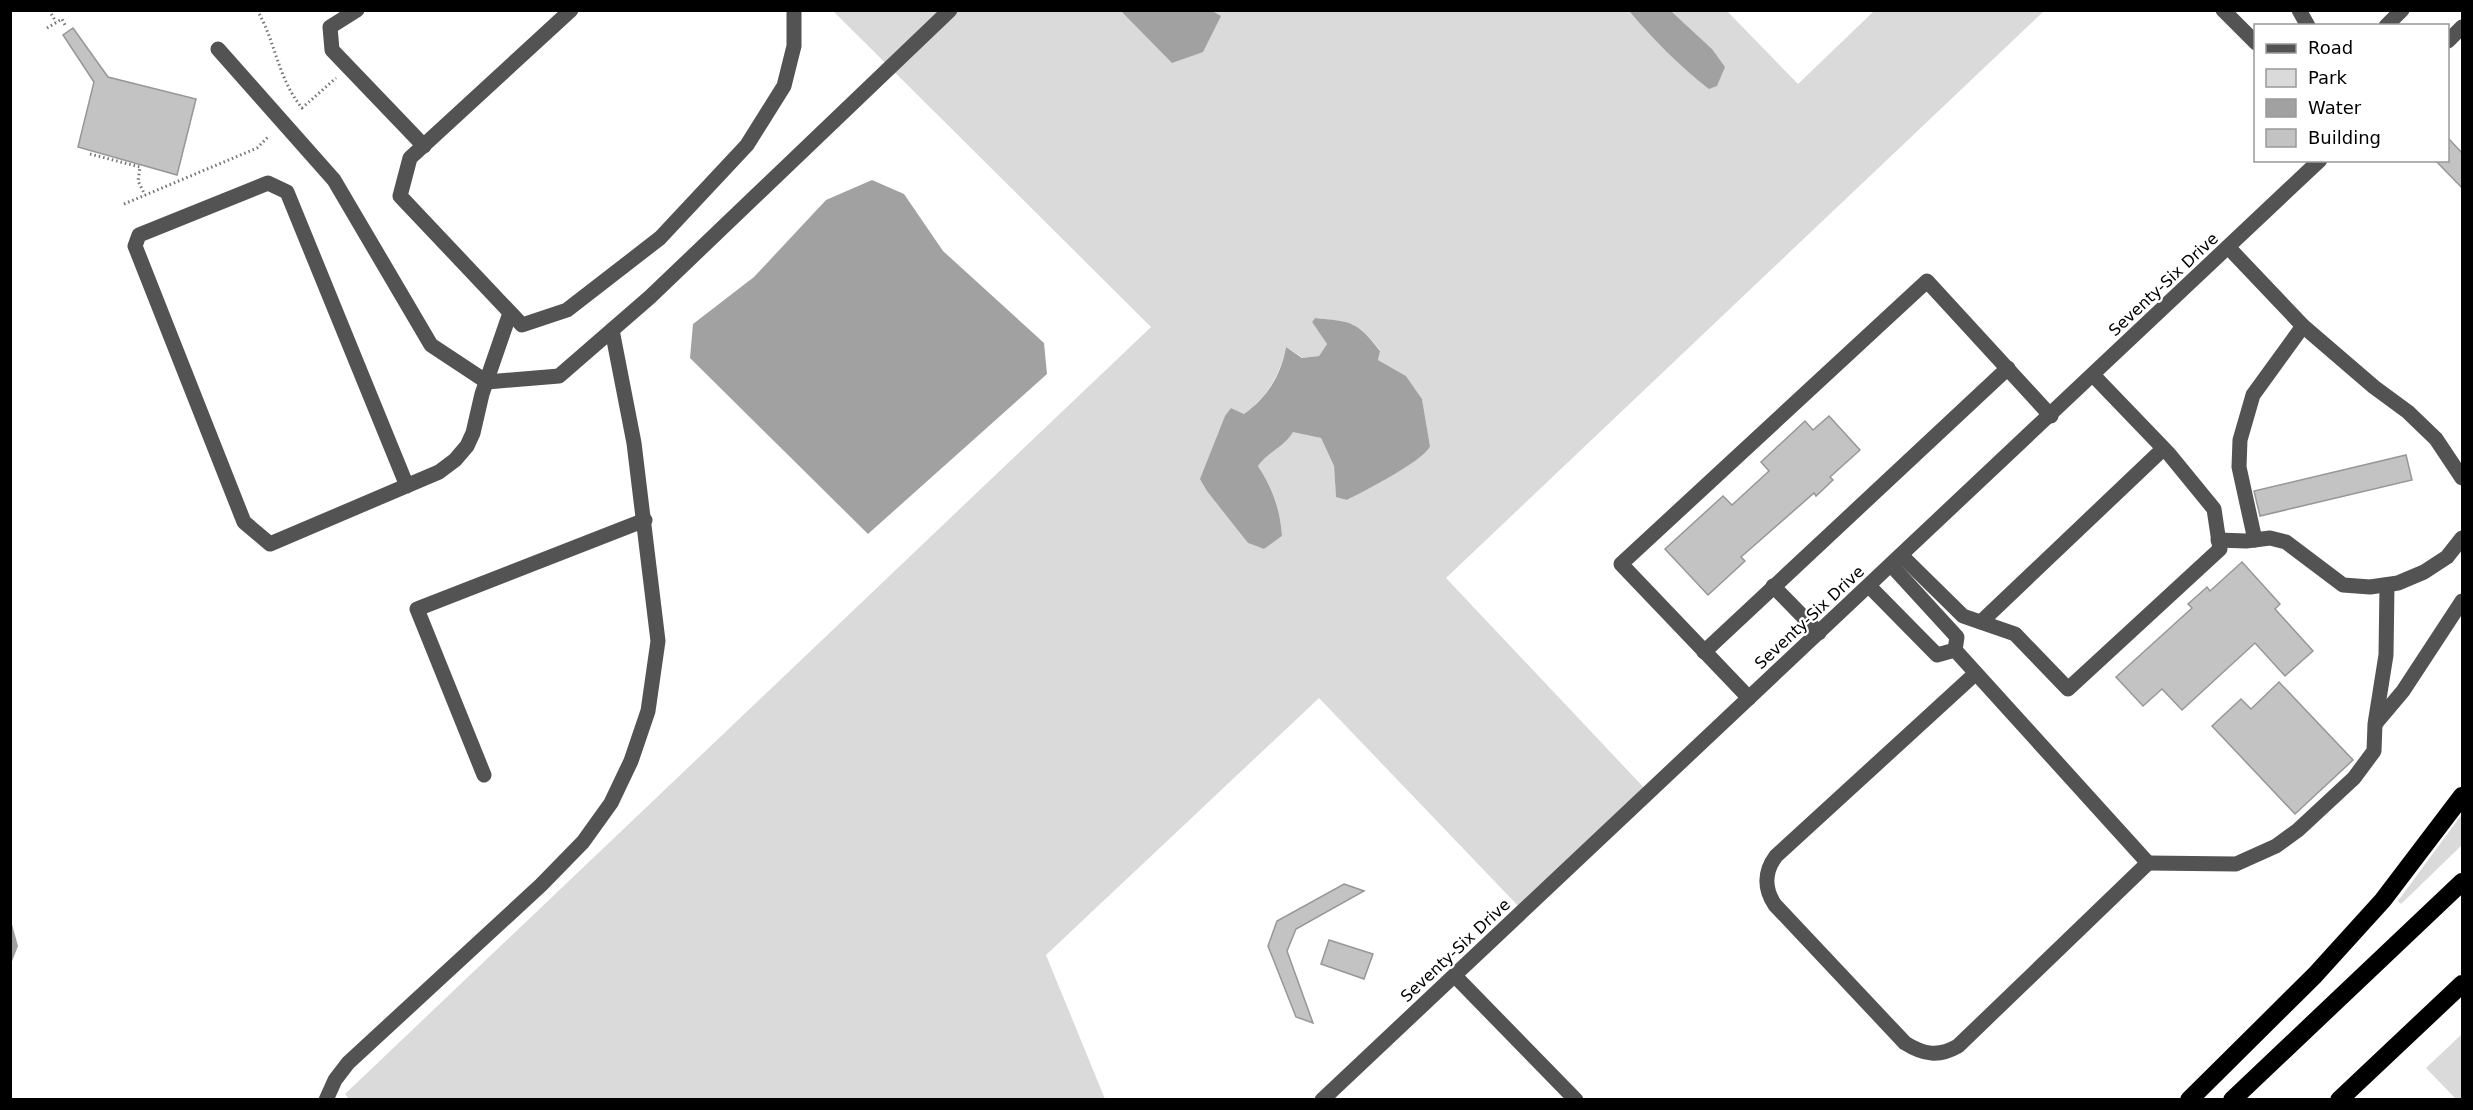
<svg xmlns="http://www.w3.org/2000/svg" width="2473" height="1110" font-family="'DejaVu Sans',sans-serif">
<style>
.green{fill:#dadada;fill-rule:evenodd}
.water{fill:#a1a1a1}
.building{fill:#c3c3c3;stroke:#979797;stroke-width:1.5}
.lines{fill:none;stroke-linecap:round;stroke-linejoin:round}
.path{stroke:#757575;stroke-width:3;stroke-dasharray:1.5 3;stroke-linecap:butt}
.minor{stroke:#535353;stroke-width:15}
.highway{stroke:#000;stroke-width:18}
.labels{text-anchor:middle;stroke-width:4.5;stroke-linejoin:round;paint-order:stroke}
.street-label{font-size:16px;fill:#000;stroke:#fff}
</style>
<rect width="100%" height="100%" fill="#fff"/>
<g class="green">
<path d="M833 11H1629C1653 39 1679 66 1710 89L1712 49 1671 11H1727L1798 84 1874 11H2044L1446 578 1649 793 1523 911 1319 698 1046 955 1105 1099 350 1100 345 1094 1151 327ZM1315 318C1351 322 1356 320 1380 350L1378 360 1406 376 1422 399 1430 446 1403 468 1347 500 1336 496 1334 466 1321 438 1293 431C1284 447 1268 452 1258 466 1273 488 1280 509 1282 536L1264 549 1248 543 1231 519V408L1244 414C1267 397 1280 376 1286 347L1303 358 1319 356 1327 344 1312 322Z"/>
<path d="M2462 814V845L2401 904 2398 901Z"/>
<path d="M2462 1034V1099H2456L2426 1068Z"/>
</g>
<g class="water">
<path d="M1121 11H1212L1221 16 1203 52 1172 63Z"/>
<path d="M1629 11H1671L1712 49 1725 67 1717 86 1709 89C1679 66 1653 39 1629 11Z"/>
<path d="M872 180 904 194 943 251 1044 343 1047 374 868 534 690 358 693 324 754 277 826 200Z"/>
<path d="M1315 318C1352 322 1356 320 1380 351L1378 360 1406 376 1422 399 1430 446C1424 461 1364 491 1347 500L1336 497 1334 466 1321 438 1293 432C1284 447 1268 452 1258 466 1273 489 1280 509 1282 536L1264 549 1248 543 1207 491 1200 479 1225 416 1231 408 1244 414C1268 397 1281 375 1286 347L1302 358 1319 356 1327 344 1312 322Z"/>
<path d="M10 917 18 946 11 964H10Z"/>
</g>
<g class="building">
<path d="M73 28 108 77 196 99 177 175 78 147 94 82 63 35Z"/>
<path d="M2448 138 2463 154V189L2435 160H2448Z"/>
<path d="M1829 416 1860 450 1830 477 1833 480 1816 496 1814 493 1741 557 1745 561 1708 595 1665 549 1723 496 1732 505 1769 471 1761 462 1805 421 1813 430Z"/>
<path d="M2406 455 2412 480 2260 516 2254 491Z"/>
<path d="M2242 562 2280 604 2275 609 2313 651 2285 676 2255 643 2182 710 2162 689 2143 706 2116 677 2192 608 2188 604 2207 587 2210 591Z"/>
<path d="M2279 682 2353 760 2295 814 2212 726 2241 699 2251 709Z"/>
<path d="M1344 884 1364 891 1296 929 1287 951 1313 1023 1296 1017 1268 946 1277 921Z"/>
<path d="M1329 940 1373 954 1364 979 1321 964Z"/>
</g>
<g class="lines">
<g class="path">
<path d="M49 10 56 22"/>
<path d="M257 10C276 42 277 77 302 108L336 78"/>
<path d="M47 28 62 19 66 27"/>
<path d="M90 154 140 167 138 181 145 195"/>
<path d="M124 204 257 148 269 136"/>
</g>
<g class="minor">
<path d="M357 10 330 27 332 50 424 146"/>
<path d="M571 10 410 158 400 196 522 325 567 310 660 238 747 145 784 86 794 46V10"/>
<path d="M2223 10 2256 43"/>
<path d="M2299 10 2308 26"/>
<path d="M2386 26 2402 10"/>
<path d="M2448 41 2462 27"/>
<path d="M218 49 334 180 431 345 487 382 559 376 650 297 950 10"/>
<path d="M2228 247 2303 326 2374 387 2408 412 2436 439 2462 478"/>
<path d="M407 486 287 192 268 183 139 235 135 246 244 522 270 544 439 472 455 460 467 446 473 433 482 394 510 313"/>
<path d="M2218 540 2246 541 2270 538 2286 542 2343 585 2370 587 2398 583 2424 572 2447 557 2462 538"/>
<path d="M2255 540 2239 467 2240 440 2253 395 2303 326"/>
<path d="M1901 555 1963 616 2015 634 2068 689 2220 549 2214 509 2169 454 2093 375"/>
<path d="M1891 565 1957 637 1955 650"/>
<path d="M1773 586 1819 633"/>
<path d="M1869 586 1937 655 1955 650"/>
<path d="M1981 622 2163 449"/>
<path d="M1955 650 2148 863 1958 1046C1939 1057 1924 1055 1905 1043L1775 905C1764 889 1764 872 1776 856L1976 673"/>
<path d="M1704 652 2008 368"/>
<path d="M1749 698 1621 564 1927 281 2051 416"/>
<path d="M2376 723 2403 691 2462 601"/>
<path d="M484 775 417 609 645 520"/>
<path d="M2148 863 2236 864 2276 846 2298 830 2354 778 2374 751 2375 724 2386 655 2387 585"/>
<path d="M1455 976 1576 1100"/>
<path d="M326 1100 335 1080 348 1063 541 885 583 842 611 803 631 761 648 711 658 641 634 443 612 330"/>
<path d="M1322 1100 2320 160"/>
</g>
<g class="highway">
<path d="M2189 1100 2315 975 2383 900 2462 796"/>
<path d="M2232 1100 2462 882"/>
<path d="M2339 1100 2462 984"/>
</g>
</g>
<g class="labels">
<g class="street-label">
<text transform="translate(2163 284) rotate(-43)" y="6">Seventy-Six Drive</text>
<text transform="translate(1809 617) rotate(-43)" y="6">Seventy-Six Drive</text>
<text transform="translate(1455 950) rotate(-43)" y="6">Seventy-Six Drive</text>
</g>
</g>
<rect width="2473" height="1110" fill="none" stroke="#000000" stroke-width="24"/>
<rect x="2254" y="24" width="195" height="138" fill="#ffffff" stroke="#999999" stroke-width="1.5"/>
<rect x="2266" y="44" width="30" height="9" fill="#535353" stroke="#999999" stroke-width="1.5"/>
<text x="2308" y="54" font-size="18" fill="#000000">Road</text>
<rect x="2266" y="69" width="30" height="18" fill="#dadada" stroke="#999999" stroke-width="1.5"/>
<text x="2308" y="84" font-size="18" fill="#000000">Park</text>
<rect x="2266" y="99" width="30" height="18" fill="#a1a1a1" stroke="#999999" stroke-width="1.5"/>
<text x="2308" y="114" font-size="18" fill="#000000">Water</text>
<rect x="2266" y="129" width="30" height="18" fill="#c3c3c3" stroke="#999999" stroke-width="1.5"/>
<text x="2308" y="144" font-size="18" fill="#000000">Building</text>
</svg>
